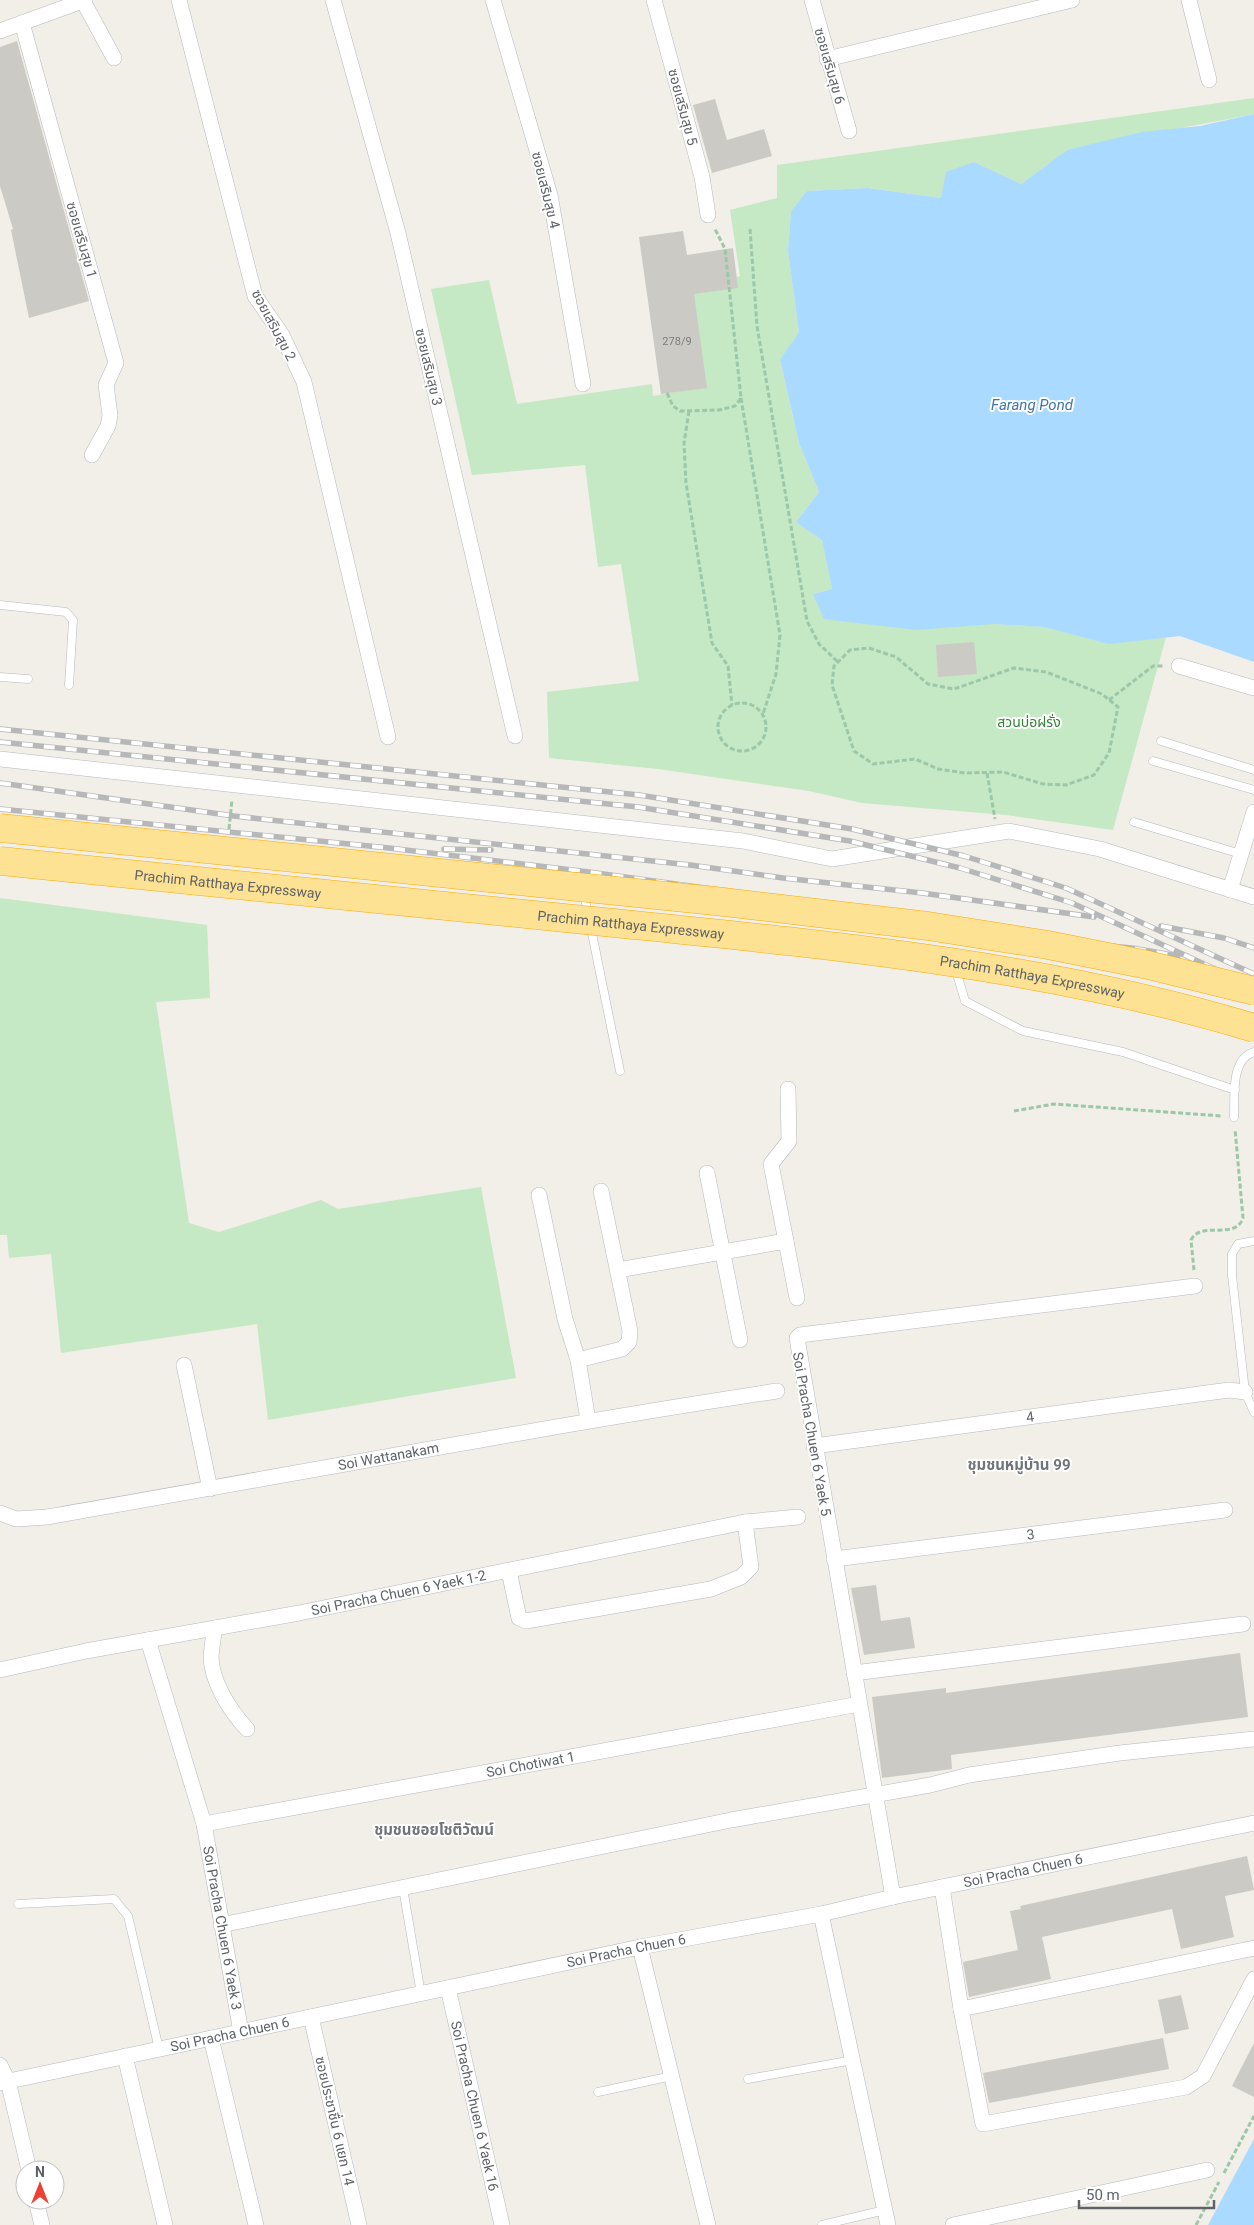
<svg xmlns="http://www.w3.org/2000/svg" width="1254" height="2225" font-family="Roboto,'Noto Sans Thai',sans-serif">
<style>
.green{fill:#c5e8c5}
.water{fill:#aadaff}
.building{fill:#cccac5}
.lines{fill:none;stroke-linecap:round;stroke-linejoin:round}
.lane-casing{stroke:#b5b8bc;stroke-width:9}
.street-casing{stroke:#b5b8bc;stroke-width:16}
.path{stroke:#9cc7a9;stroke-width:3;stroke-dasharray:5 2.5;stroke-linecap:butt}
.lane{stroke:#fff;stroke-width:8}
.street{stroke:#fff;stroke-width:15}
.rail-casing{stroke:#b6b7b8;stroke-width:5.5}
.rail{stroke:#fff;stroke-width:4;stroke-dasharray:11;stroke-linecap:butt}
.highway-bridge-casing{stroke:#f9ab00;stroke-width:29;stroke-linecap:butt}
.highway-bridge{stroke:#fde293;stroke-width:28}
.labels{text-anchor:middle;stroke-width:4;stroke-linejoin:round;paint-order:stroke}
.number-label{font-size:11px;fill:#7a7d7f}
.street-label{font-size:14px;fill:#5f6368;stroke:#fff}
.park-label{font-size:14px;fill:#348238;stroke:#fff}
.water-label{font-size:15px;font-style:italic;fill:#4174aa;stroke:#fff}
.neighbourhood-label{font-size:15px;font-weight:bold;fill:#70757a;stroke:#fff}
</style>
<rect width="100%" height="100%" fill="#f1efe8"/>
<g class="green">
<path d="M1254 98V114L1067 150 1021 184 974 162 941 198 868 188 807 191 791 211 788 251 799 332 780 361 799 443 819 492 796 522 822 539 832 589 813 594 993 624 1045 627 1113 643 1166 637 1113 830 1006 815 862 803 809 791 658 769 549 758 547 692 639 681 621 564 598 567 585 465 472 475 431 289 489 280 517 404 652 384 653 396 697 388 681 289 740 276 730 210 777 198V165Z"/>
<path d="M0 898 207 925 210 998 156 1002 189 1223 219 1232 321 1200 338 1209 481 1187 516 1378 268 1420 257 1324 61 1353 51 1254 9 1258 7 1235H0Z"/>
</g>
<g class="water">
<path d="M1254 114V662L1180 636 1109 644 1044 627 993 624 916 630 824 619 813 594 832 589 822 540 796 522 819 492 799 443 780 360 799 332 788 251 791 211 807 191 868 188 941 198 946 172 974 162 1021 184 1067 150 1142 132 1200 126Z"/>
<path d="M1254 2139V2225H1208Z"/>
</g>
<g class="building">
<path d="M17 41 89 301 29 318 11 230 13 229 0 186V47Z"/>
<path d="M715 99 727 140 764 129 772 156 712 173 693 105Z"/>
<path d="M683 231 687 255 733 248 738 288 694 294 707 388 661 394 639 237Z"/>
<path d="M974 642 977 674 938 677 936 645Z"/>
<path d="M876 1585 881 1621 910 1617 915 1648 864 1655 851 1588Z"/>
<path d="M1240 1653 1248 1717 951 1755 952 1769 882 1778 872 1697 946 1688V1693Z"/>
<path d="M1247 1856 1254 1890 1225 1896 1234 1937 1181 1949 1172 1909 1042 1937 1051 1979 969 1997 963 1962 1018 1950 1010 1911 1021 1909 1020 1906Z"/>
<path d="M1181 1995 1189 2029 1165 2034 1158 2000Z"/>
<path d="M1163 2038 1169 2069 989 2103 983 2073Z"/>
<path d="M1254 2043V2097L1232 2086Z"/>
</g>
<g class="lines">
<g class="lane-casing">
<g id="lane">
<path d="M0 605 57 611 66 612 73 620 69 685"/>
<path d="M0 677 28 679"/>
<path d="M1161 741 1254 770"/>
<path d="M1153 761 1254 790"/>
<path d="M1134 822 1241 854"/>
<path d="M584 894 620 1071"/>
<path d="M955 967 965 1001 1023 1031 1123 1052 1235 1090"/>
<path d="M1234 1117C1235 1097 1230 1059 1254 1052"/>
<path d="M1254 1241 1238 1244 1232 1254V1275L1245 1392 1254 1412"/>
<path d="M403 1888 421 1994"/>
<path d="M18 1904 114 1899 128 1916 159 2049"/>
<path d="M748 2079 853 2060"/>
<path d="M598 2092 672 2076"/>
<path d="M822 2225 885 2210"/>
</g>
</g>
<g class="street-casing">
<g id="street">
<path d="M179 0 255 296 282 335 304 382 388 737"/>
<path d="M333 0 398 233 515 736"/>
<path d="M493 0 550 195 583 384"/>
<path d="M654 0 702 177 708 215"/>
<path d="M812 0 849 131"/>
<path d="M1189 0 1209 80"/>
<path d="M83 1 114 58"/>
<path d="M22 23 116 363 106 385 110 415 108 426 92 455"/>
<path d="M0 31 85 0"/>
<path d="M827 59 1072 0"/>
<path d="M1179 666 1254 688"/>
<path d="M0 759 743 841 832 859 1009 831 1100 849 1254 897"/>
<path d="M1230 890 1254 812"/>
<path d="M788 1089 789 1141 771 1164 797 1298"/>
<path d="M707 1173 740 1340"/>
<path d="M539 1195 565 1319 578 1360"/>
<path d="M618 1270 786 1241"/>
<path d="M184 1365 210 1489"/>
<path d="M588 1420 578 1360 622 1349 629 1342 630 1331 601 1191"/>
<path id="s1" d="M814 1446 1229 1390 1245 1392"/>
<path id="s2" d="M0 1513 16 1519 47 1517C290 1475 533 1428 777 1391"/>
<path id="s3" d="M834 1559 1225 1510"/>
<path d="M509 1571 519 1618 526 1621 711 1589 741 1577 751 1567 745 1522"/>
<path d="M215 1628C213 1637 212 1647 211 1656 211 1681 230 1711 247 1729"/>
<path id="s4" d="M148 1640 204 1824 241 2032"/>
<path id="s5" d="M0 1670 86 1651 299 1613 745 1522 798 1517"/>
<path d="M854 1673 1243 1624"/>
<path id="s6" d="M204 1824 859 1704"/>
<path d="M942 1887 961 2009 983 2124 1186 2087 1203 2076 1254 1979"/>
<path d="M893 1897 797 1338 800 1335 1195 1286"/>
<path d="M821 1914 888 2225"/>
<path d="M221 1925 731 1820 930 1785 969 1775 1120 1753 1254 1739"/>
<path d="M640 1947 708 2225"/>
<path id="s7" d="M448 1988 502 2225"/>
<path d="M961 2009 1254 1948"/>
<path d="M311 2017 359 2225"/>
<path d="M211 2038 256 2225"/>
<path d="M125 2056 165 2225"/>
<path d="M0 2065 8 2081 29 2170"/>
<path id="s8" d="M0 2083 640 1947 821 1914 893 1897 1254 1823"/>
<path d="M36 2200 42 2225"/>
<path d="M953 2225 1207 2170"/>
</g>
</g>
<g class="path">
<path d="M750 229 757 326 807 621 819 644 838 662"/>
<path d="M667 393 673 406 680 411 719 410 735 406 741 398 725 249 715 229"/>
<path d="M741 398 780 635 776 674 763 714"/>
<path d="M689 411 684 443 686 483 712 643 728 666 732 705"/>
<path d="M869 648 896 657 928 684 954 689 1014 668 1046 672 1102 694 1118 707 1109 753 1094 775 1066 785 1043 784 1003 772 965 773 938 769 915 759 873 764 854 751 832 685 834 666 850 650Z"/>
<path d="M1109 700 1153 666H1164"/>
<circle cx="742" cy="727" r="24"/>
<path d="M987 773 995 819"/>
<path d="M229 829 232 800"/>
<path d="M1014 1111 1054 1104 1222 1116"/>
<path d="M1194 1270 1191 1240C1201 1220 1235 1241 1243 1218L1235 1129"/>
<path d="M1224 2173 1254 2116"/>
<path d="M1196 2225 1219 2182"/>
</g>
<use href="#lane" class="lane"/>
<use href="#street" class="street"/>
<g class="rail-casing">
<g id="rail">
<path d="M0 729 639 795 852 829 964 856 1066 888 1254 974"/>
<path d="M0 742 638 807 850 841 960 868 1072 903 1254 987"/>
<path d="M0 783 234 816 690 865 783 878 922 893 1094 917"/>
<path d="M0 809 389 848 589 872 741 893 892 923 944 930 1132 948 1178 956"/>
<path d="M444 849 491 850"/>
<path d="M1161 926 1224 938 1254 948"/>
</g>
</g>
<use href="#rail" class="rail"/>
<g class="highway-bridge-casing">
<g id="highway-bridge">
<path d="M0 828 715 901 928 926 1048 945 1148 965 1254 991"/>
<path id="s9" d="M0 861C205 882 410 903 614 923 830 945 1046 965 1254 1028"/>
</g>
</g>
<use href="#highway-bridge" class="highway-bridge"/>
</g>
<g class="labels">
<g class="number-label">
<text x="677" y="345">278/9</text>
</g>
<g class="street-label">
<text transform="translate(830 66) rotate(74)" y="5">ซอยเสริมสุข 6</text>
<text transform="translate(683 107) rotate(75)" y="5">ซอยเสริมสุข 5</text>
<text transform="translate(546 190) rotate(76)" y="5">ซอยเสริมสุข 4</text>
<text transform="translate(82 240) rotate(74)" y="5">ซอยเสริมสุข 1</text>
<text transform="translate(274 325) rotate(62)" y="5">ซอยเสริมสุข 2</text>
<text transform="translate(429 367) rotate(77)" y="5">ซอยเสริมสุข 3</text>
<text dy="5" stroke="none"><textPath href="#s9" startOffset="229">Prachim Ratthaya Expressway</textPath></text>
<text dy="5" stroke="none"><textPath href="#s9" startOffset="634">Prachim Ratthaya Expressway</textPath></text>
<text dy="5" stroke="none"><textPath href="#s9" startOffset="1039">Prachim Ratthaya Expressway</textPath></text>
<text dy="5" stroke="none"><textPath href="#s1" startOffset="218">4</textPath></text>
<text transform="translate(812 1434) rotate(80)" y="5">Soi Pracha Chuen 6 Yaek 5</text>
<text dy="5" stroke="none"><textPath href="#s2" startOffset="395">Soi Wattanakam</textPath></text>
<text dy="5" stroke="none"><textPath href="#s3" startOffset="198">3</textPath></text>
<text dy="5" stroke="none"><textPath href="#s5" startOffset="406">Soi Pracha Chuen 6 Yaek 1-2</textPath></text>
<text dy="5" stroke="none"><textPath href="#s6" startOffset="332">Soi Chotiwat 1</textPath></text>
<text dy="5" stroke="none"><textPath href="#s8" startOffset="1045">Soi Pracha Chuen 6</textPath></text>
<text dy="5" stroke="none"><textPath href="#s4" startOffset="298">Soi Pracha Chuen 6 Yaek 3</textPath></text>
<text dy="5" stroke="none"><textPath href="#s8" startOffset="640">Soi Pracha Chuen 6</textPath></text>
<text dy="5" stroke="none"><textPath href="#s8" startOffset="235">Soi Pracha Chuen 6</textPath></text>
<text dy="5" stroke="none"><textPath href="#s7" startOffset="121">Soi Pracha Chuen 6 Yaek 16</textPath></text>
<text transform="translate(335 2121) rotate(77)" y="5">ซอยประชาชื่น 6 แยก 14</text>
</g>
<g class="park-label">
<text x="1029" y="727">สวนบ่อฝรั่ง</text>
</g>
<g class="water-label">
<text x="1032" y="410">Farang Pond</text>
</g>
<g class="neighbourhood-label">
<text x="1019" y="1470">ชุมชนหมู่บ้าน 99</text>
<text x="434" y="1835">ชุมชนซอยโชติวัฒน์</text>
</g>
</g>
<g transform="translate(40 2185)"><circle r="24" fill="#ffffff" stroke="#bfc1c3"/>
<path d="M0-4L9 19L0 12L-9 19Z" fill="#ea4335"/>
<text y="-8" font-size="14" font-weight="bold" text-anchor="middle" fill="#5f6368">N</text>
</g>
<path d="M1079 2200v8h135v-8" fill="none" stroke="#5f6368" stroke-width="2.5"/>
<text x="1086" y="2200" font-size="15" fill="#5f6368" stroke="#ffffff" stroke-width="4" paint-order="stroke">50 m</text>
</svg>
